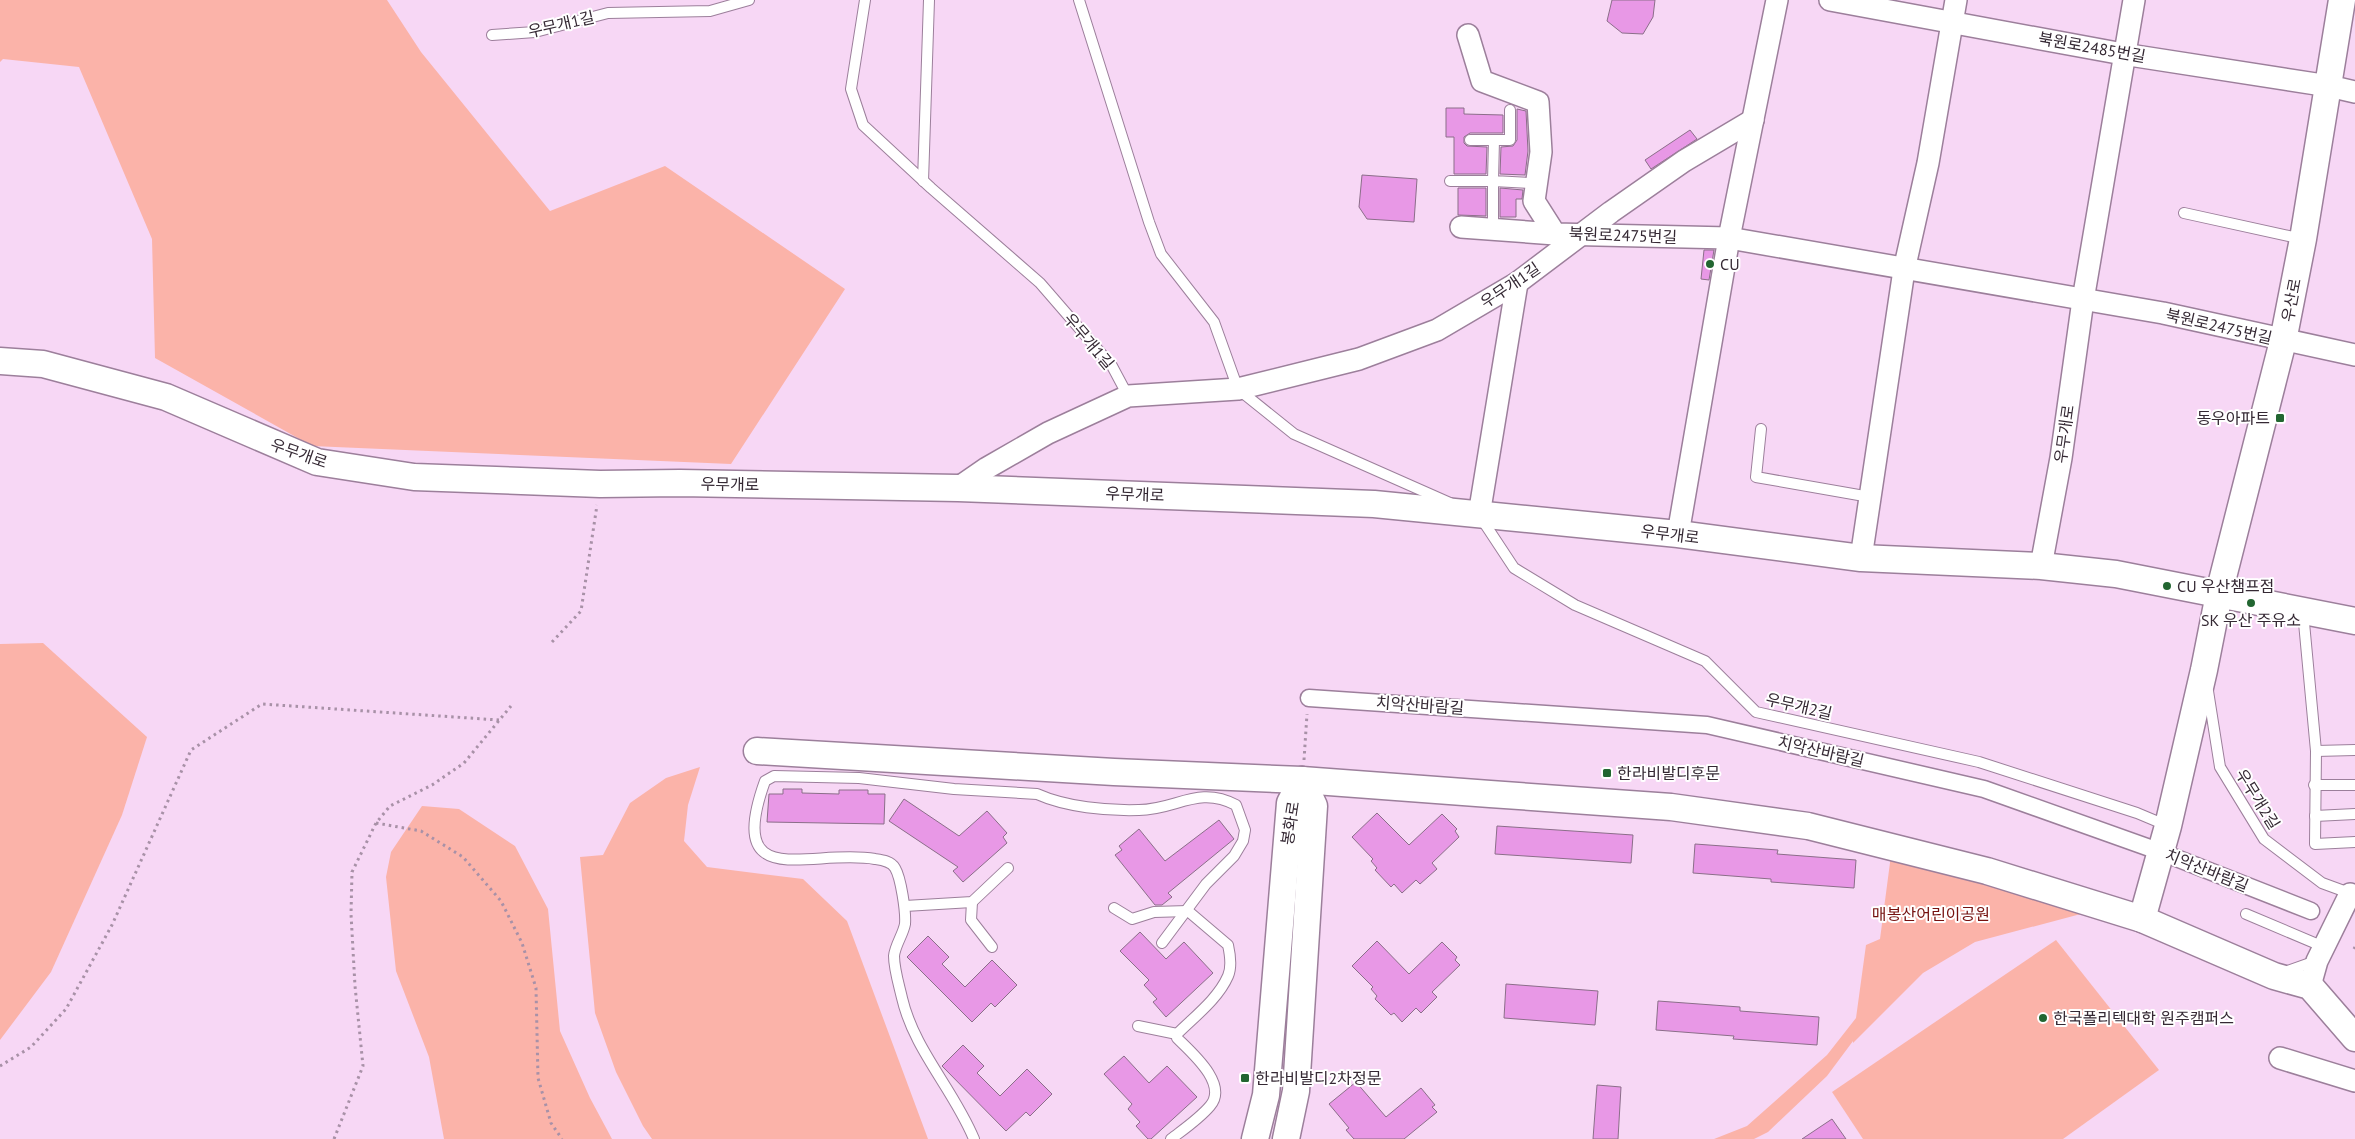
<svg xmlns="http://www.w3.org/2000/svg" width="2355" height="1139" font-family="'PT Sans','Noto Sans KR',sans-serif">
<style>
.green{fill:#fbb3a9}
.building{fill:#e898e6;stroke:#8b6e89}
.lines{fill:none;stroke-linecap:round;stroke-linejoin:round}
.service-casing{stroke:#9c7f9b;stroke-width:12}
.pedestrian-casing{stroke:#9c7f9b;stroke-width:19}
.minor-casing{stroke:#9c7f9b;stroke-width:24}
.tertiary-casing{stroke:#9c7f9b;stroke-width:29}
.path{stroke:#a891a7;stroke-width:3;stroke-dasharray:2.5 4;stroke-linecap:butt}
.service{stroke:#fff;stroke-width:10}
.pedestrian{stroke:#fff;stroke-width:16}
.minor{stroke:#fff;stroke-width:21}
.tertiary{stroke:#fff;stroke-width:26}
.poi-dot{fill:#226631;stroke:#fff;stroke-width:2}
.labels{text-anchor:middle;stroke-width:4;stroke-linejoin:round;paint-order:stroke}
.street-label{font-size:16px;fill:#352934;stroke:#fff}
.poi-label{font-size:16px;fill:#352934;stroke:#fff;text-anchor:start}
.park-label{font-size:16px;fill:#75110f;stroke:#fff}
</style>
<rect width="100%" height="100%" fill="#f7d7f5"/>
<g class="green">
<path d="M0 0H387L421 52 550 211 665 166 845 289 731 464 312 446 155 358 152 239 79 67 3 59 0 62Z"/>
<path d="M43 643 147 737 122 815 51 972 0 1040V644Z"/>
<path d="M700 767 688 805 684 841 707 867 803 879 847 921 928 1139H652L643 1126 616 1072 595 1013 580 857 603 855 630 803 666 778Z"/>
<path d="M422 806 459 809 515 846 548 909 560 1031 590 1098 612 1139H444L429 1057 396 971 386 877 391 852Z"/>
<path d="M1891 855 2092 911 1975 942 1923 973 1853 1043V1041L1827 1076 1768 1132 1754 1139H1714L1747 1126 1827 1055 1856 1018 1866 945 1880 939Z"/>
<path d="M2056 940 2159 1070 2063 1139H1863L1832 1092Z"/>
</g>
<g class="building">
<path d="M1612 0H1655L1653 17 1643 34 1622 33 1607 21Z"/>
<path d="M1446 108H1464V114L1503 115V133H1470L1464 137V143L1467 146 1487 147 1486 174H1454V137H1446Z"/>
<path d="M1517 109 1526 111 1528 151 1525 175 1500 174 1501 147 1513 146 1517 140Z"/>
<path d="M1690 130 1697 139 1651 169 1645 160Z"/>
<path d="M1362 175 1417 179 1414 222 1367 219 1359 207Z"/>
<path d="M1458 188H1486V216L1458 215Z"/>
<path d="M1500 188 1523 190 1522 199H1516V217H1500Z"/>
<path d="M1704 250H1714L1709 280 1701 279Z"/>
<path d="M783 789H802V793L839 794V790H868V794H885L884 824 767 822 769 794H783Z"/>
<path d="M904 799 959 836 987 811 1007 833 1003 837 1007 843 963 882 953 871 958 867 889 821Z"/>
<path d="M1377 813 1409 845 1442 814 1457 829 1455 831 1459 837 1432 863 1437 869 1420 884 1416 880 1402 893 1394 884 1391 887 1375 870 1377 868 1371 861 1373 859 1352 837Z"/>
<path d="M1219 820 1234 839 1168 893 1172 897 1162 905H1155L1115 855 1122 850 1119 846 1139 829 1165 861Z"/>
<path d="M1497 826 1633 835 1631 863 1495 854Z"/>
<path d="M1695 844 1778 850 1777 854 1856 860 1854 888 1771 882V879L1693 873Z"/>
<path d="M1140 932 1166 959 1184 942 1213 973 1166 1017 1153 1002 1157 999 1144 985 1149 980 1120 951Z"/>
<path d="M928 936 949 957 942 964 965 987 992 960 1017 985 995 1007 991 1003 972 1022 907 957Z"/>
<path d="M1377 941 1409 974 1442 942 1457 957 1455 960 1460 965 1432 992 1437 997 1421 1013 1416 1008 1402 1022 1394 1013 1391 1015 1375 999 1377 996 1371 989 1373 987 1352 966Z"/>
<path d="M1506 984 1598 991 1595 1025 1504 1018Z"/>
<path d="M1658 1001 1740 1007V1011L1819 1017 1817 1045 1733 1039 1734 1036 1656 1030Z"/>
<path d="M963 1045 984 1066 977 1073 1000 1096 1027 1069 1052 1094 1030 1116 1026 1112 1006 1131 942 1066Z"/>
<path d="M1124 1056 1149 1083 1167 1066 1197 1097 1151 1139H1148L1136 1126 1140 1122 1128 1109 1132 1104 1104 1074Z"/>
<path d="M1356 1082 1386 1117 1421 1088 1435 1105 1432 1107 1437 1112 1404 1139H1354L1346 1130 1349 1128 1329 1104Z"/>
<path d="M1597 1085 1621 1087 1618 1139H1593Z"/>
<path d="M1832 1119 1846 1139H1802Z"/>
</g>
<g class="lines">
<g class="service-casing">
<g id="service">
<path d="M865 0 851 89 863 125 931 188 1040 283 1112 366 1128 396"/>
<path d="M1079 0 1149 222 1161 254 1214 322 1238 389 1294 434 1450 503"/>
<path d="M492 35 535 32 608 13 710 11 749 0"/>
<path d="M1470 140H1494L1493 181 1529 183"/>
<path d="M1494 140H1510V110"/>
<path d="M923 181 929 0"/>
<path d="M1450 181H1493V228"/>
<path d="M2184 213 2302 239"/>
<path d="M1761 429 1756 477 1870 497"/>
<path d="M1481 518 1514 568 1575 605 1705 661 1756 712 1979 762 2137 813 2168 826"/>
<path d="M2303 612 2316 751 2315 844 2355 842"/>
<path d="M2208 691 2220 767 2264 839 2322 883 2352 894"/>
<path d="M2316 751 2355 750"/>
<path d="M2314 785H2355"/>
<path d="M2315 816 2355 814"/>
<path d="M972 902 971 920 992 947"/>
<path d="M905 906 972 902 1008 868"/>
<path d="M1114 908 1132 919 1154 912 1188 911 1228 945C1230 954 1232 967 1228 976 1218 999 1194 1017 1177 1034V1038C1191 1052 1229 1084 1210 1106 1199 1119 1184 1129 1171 1139"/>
<path d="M2246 914 2324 947"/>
<path d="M2285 972 2316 961"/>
<path d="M1138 1026 1177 1034"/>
<path d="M974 1139C954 1090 914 1050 902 998 899 985 894 969 894 956 895 945 903 935 905 924 906 912 901 878 895 868 891 861 882 860 875 859 811 848 724 895 765 781L774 776 859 778 954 789 1037 794C1066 807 1107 811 1139 810 1176 810 1198 785 1236 805L1245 830 1243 841 1234 856 1206 884 1162 943"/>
</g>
</g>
<g class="pedestrian-casing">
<path id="pedestrian" d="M1309 698 1707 725 1984 789 2161 852 2311 911"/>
</g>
<g class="minor-casing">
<g id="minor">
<path d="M1830 0 2123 54 2329 86 2355 92"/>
<path d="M1468 35 1482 81 1538 102 1541 152 1534 201 1555 234 1729 238 2163 313 2355 355"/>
<path d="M1461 227 1555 234"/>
<path d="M958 488 987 468 1048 433 1128 396 1238 389 1359 359 1437 330 1517 283 1611 212 1684 161 1753 120"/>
<path d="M1479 515 1517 283"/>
<path d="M1678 534 1729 238 1777 0"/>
<path d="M1861 558 1904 270 1928 163 1956 0"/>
<path d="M2041 566 2061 458 2083 300 2134 0"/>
<path d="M2310 986 2317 961 2350 894"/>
<path d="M2280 1058 2355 1081"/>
</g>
</g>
<g class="tertiary-casing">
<g id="tertiary">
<path d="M0 361 43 364 166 397 317 462 414 477 600 484 680 483 958 488 1374 504 1678 534 1861 558 2041 566 2116 574 2355 621"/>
<path d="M757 751 1114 772 1302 780 1490 794 1671 807 1808 826 1987 871 2142 919 2274 976 2310 986 2355 1038"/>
<path d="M2142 919 2168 826 2204 670 2220 589 2283 341 2303 239 2342 0"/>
<path d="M1255 1139 1266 1095 1290 803 1302 780"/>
<path d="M1286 1139 1296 1091 1314 806 1302 780"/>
</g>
</g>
<g class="path">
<path d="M552 642 581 611 597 505"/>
<path d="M1304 760 1307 714"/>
<path d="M376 823 421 831 463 857 501 901 522 943 536 988 538 1078 551 1123 562 1139"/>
<path d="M2354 949 2355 947"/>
<path d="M0 1066 31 1047 66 1009 112 925 191 750 262 704 499 720"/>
<path d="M334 1139 363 1066 355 986 351 914 352 872 376 823 390 806 432 785 464 763 511 706"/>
</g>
<use href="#service" class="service"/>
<use href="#pedestrian" class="pedestrian"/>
<use href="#minor" class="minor"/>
<use href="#tertiary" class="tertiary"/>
</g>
<g class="poi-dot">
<circle cx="1710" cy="264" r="5"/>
<rect x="2275" y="413" width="10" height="10" rx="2.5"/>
<circle cx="2167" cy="586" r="5"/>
<circle cx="2251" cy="603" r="5"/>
<rect x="1602" y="768" width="10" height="10" rx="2.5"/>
<circle cx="2043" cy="1018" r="5"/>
<rect x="1240" y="1073" width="10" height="10" rx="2.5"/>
</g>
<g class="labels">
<g class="street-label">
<text transform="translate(561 24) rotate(-13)" y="6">우무개1길</text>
<text transform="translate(2092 47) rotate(10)" y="6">북원로2485번길</text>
<text transform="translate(1623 235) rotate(2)" y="6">북원로2475번길</text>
<text transform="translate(1510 285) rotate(-34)" y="6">우무개1길</text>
<text transform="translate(2291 300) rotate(-79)" y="6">우산로</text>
<text transform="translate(2219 326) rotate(13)" y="6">북원로2475번길</text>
<text transform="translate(1089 341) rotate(50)" y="6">우무개1길</text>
<text transform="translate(2064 434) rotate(-82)" y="6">우무개로</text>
<text transform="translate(299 453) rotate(19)" y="6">우무개로</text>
<text transform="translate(730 484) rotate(1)" y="6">우무개로</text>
<text transform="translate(1135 494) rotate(2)" y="6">우무개로</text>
<text transform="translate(1670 534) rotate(7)" y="6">우무개로</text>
<text transform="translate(1420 705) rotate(4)" y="6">치악산바람길</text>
<text transform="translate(1799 706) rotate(13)" y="6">우무개2길</text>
<text transform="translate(1821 751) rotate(13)" y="6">치악산바람길</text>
<text transform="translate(2258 799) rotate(58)" y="6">우무개2길</text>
<text transform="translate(1290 823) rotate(-81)" y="6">봉화로</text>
<text transform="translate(2207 870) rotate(22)" y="6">치악산바람길</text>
</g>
<g class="poi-label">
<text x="1720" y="270">CU</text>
<text x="2270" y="424" text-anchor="end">동우아파트</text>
<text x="2177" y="592">CU 우산챔프점</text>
<text x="2251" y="626" text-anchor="middle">SK 우산 주유소</text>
<text x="1617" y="779">한라비발디후문</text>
<text x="2053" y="1024">한국폴리텍대학 원주캠퍼스</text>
<text x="1255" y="1084">한라비발디2차정문</text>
</g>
<g class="park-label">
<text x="1931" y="920">매봉산어린이공원</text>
</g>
</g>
</svg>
